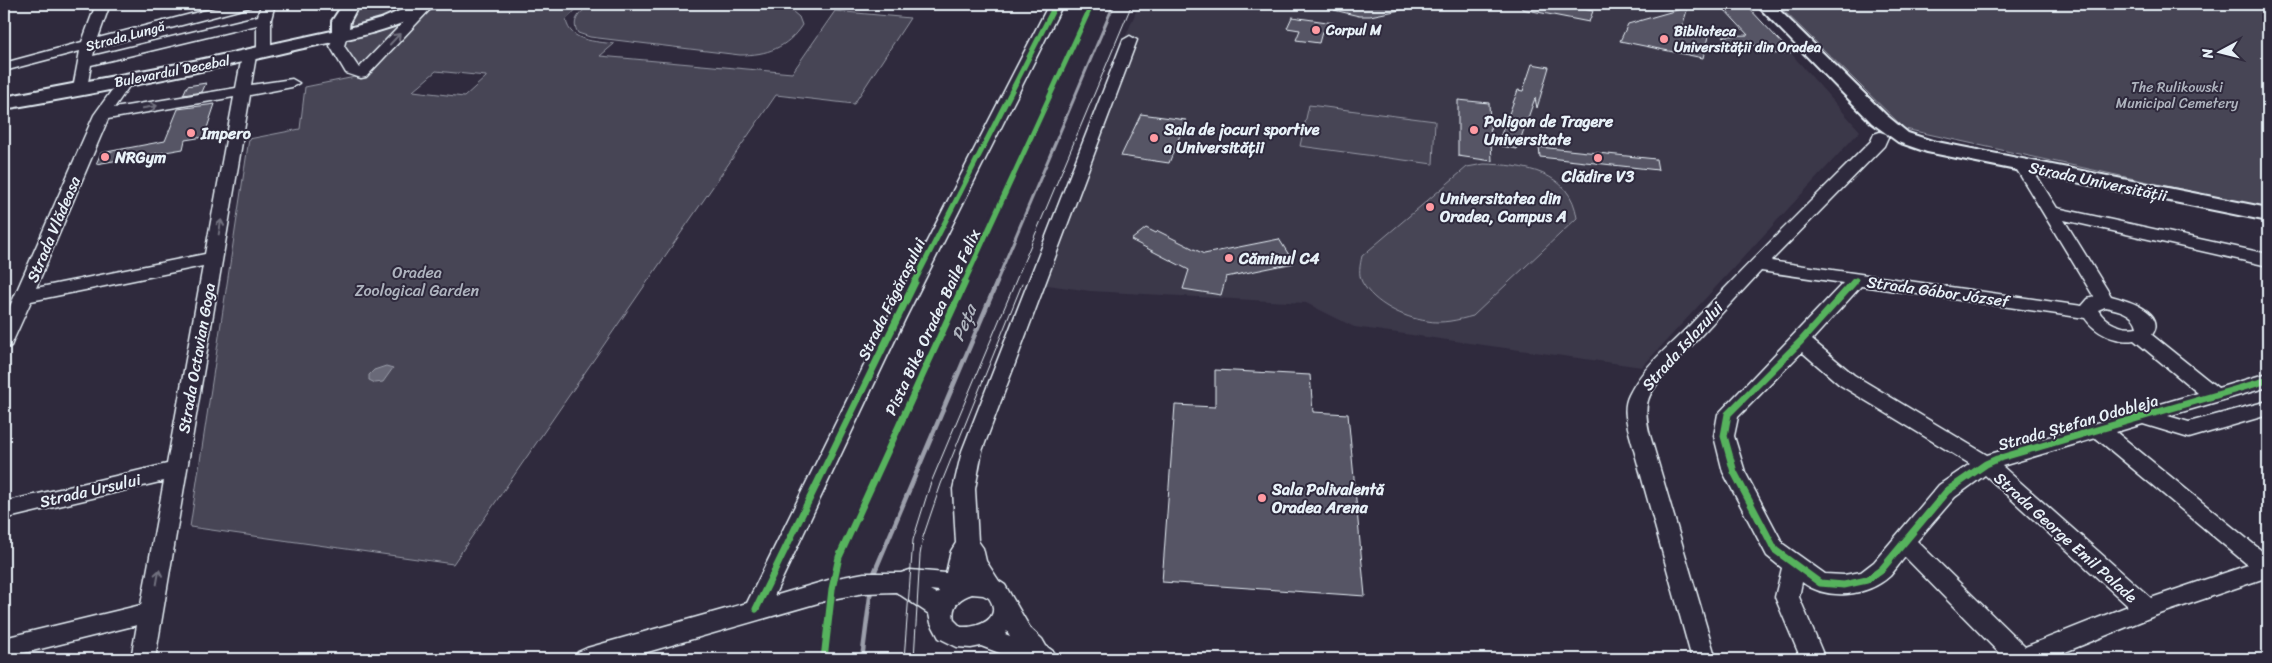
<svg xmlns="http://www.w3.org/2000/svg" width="2272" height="663" font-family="Sriracha,sans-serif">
	<rect width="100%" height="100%" fill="#2f2a3d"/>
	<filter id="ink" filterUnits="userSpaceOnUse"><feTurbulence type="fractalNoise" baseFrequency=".02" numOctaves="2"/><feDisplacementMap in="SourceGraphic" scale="10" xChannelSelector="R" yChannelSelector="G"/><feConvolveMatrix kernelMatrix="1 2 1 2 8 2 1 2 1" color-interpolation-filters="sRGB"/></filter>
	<g filter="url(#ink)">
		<path fill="#3b3749" d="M1139,4H1747L1860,131L1642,367L1354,327L1306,303L1090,291L1040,284L1123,43Z"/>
		<path fill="#464455" stroke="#979aa6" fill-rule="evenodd" d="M351,4H581L566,20C570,42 595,41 614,44L600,56L792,73L835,11L910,18L854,104L776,95L453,564L190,527L249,139L300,129L305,87L370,74H361L337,46L341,21ZM436,71L486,76V77L464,97L413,91Z
			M591,4H741L781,8L792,11L799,17L802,25C787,48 767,55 740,55L590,37L578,33C570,20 581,12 591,4Z
			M1777,4H2268V208L1905,129Z
			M1309,105L1435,121L1433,164L1300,146Z
			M1484,164C1523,165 1571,171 1577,218L1473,316C1458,320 1442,324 1427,321C1404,318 1374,304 1362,282C1358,274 1360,265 1362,256L1467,167Z"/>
		<path fill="#696978" stroke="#9c9fab" d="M386,366L393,368L383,382L375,383L369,380V375L374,370Z"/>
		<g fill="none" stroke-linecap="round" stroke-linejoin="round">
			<path stroke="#9c9fab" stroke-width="3" d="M996,283L1114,4"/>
			<path stroke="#9c9fab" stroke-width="4.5" d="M872,578L997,282
				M862,659L871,589"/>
		</g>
		<path fill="#575565" stroke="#e8f1f8" d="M1357,4H1405V9L1370,16H1359L1334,10L1359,5Z
			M1522,4H1557L1593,11L1589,22L1522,9Z
			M1688,7L1682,27L1709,32L1703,58L1620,41L1628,24Z
			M1748,7L1791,53L1769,54L1762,45L1732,47L1723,36L1748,35L1724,9Z
			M1292,17L1334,23L1331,34L1322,32L1319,43L1296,40L1300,30L1287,28Z
			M1532,64L1549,67L1537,108L1535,98L1517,149L1497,145L1518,90L1523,91Z
			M206,83L202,92L183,95L187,86Z
			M1458,100L1489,103L1492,161L1458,156Z
			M215,104L204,137L185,140L183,149L96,164L101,153L165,141L178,109Z
			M1141,114L1186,120L1169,163L1121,156Z
			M1539,147L1656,159L1658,170L1540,157Z
			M1146,228L1156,233L1158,231L1204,254L1279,239L1294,263L1226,277L1221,295L1183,289L1189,270L1131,240Z
			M1215,370L1310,375L1313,412L1348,414L1365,596L1162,582L1175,405L1215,407Z"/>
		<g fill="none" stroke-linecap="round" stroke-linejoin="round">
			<defs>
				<path id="minor" d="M96,4H110L98,38L230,4H252L250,7L95,48L93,56L258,16L261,4H275L271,19V53L264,57L257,53V25L91,65L87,88L80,92L73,88L80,51L4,71V63L82,42Z
					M421,4H435L366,77L361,78L346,73L330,46L335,32H345L347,35L344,46L359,68Z
					M1049,4H1063L905,319L774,596L832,579L864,573H901L910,570L946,573L951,551L956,543L953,489L962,451L1123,40L1130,36L1137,40L982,451L975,489L978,541L983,548L986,561L999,581L1005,585L1030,628L1042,639L1046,646L1054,652L1057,659H1015L981,646L971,648L957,647L939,638L931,623L929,614L896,592L864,593L832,599L623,659H575L578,652L587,648L747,603L887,319ZM930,590L939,591L937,594ZM972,594L983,595L989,598C1003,619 978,628 961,627L954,620C951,606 959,598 972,594ZM1007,631L1010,636L1005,634Z
					M249,52L256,56L251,85L292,79L299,83L292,87L250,95L155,659H131L137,625L4,658V638L141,605L164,481L4,519V502L167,464L203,266L31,301L13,341L11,346L4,348V320L94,115L122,76L127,75L134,79L114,108L236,88L242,56ZM234,97L205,254L36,288L108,119Z
					M1880,132L1886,134L1888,137L1884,146L1771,261L2082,306L2088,299L2094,297L2014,165L2016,162H2028L2057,208L2268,254V266L2064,220L2111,296C2126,300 2168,312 2152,335L2218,388L2268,373V387L2168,416L2189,422L2268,401V415L2189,438L2143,424L2116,432L2268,556V577L2154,616L2048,659H2005L1905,557C1900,563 1895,570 1890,576C1867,597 1827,601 1802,582L1799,597L1825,659H1801L1775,597L1782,568L1767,556L1723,472L1714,436L1718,414L1843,283L1761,271L1665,374C1647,395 1643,404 1649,432L1716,659H1692L1629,432C1626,419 1623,407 1629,395C1643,366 1670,346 1692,323C1750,261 1810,202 1871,141L1874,134ZM1861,286L2085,318C2095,333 2116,343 2134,340L2198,393L1987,455L1854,375L1812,340ZM2105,307C2116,309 2135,313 2137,327C2122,330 2106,323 2098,310ZM1802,352L1840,385L1970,464L1939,485L1874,562L1861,572L1844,575L1825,574L1783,544L1745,472L1734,436L1738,417ZM2096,438L2248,565L2151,598L2002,466ZM1985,475L2128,606L2025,647L1917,541L1955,497Z"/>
				<path id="major" d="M343,4H359L350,21L349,28L381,19L415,4H434L432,8C392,33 344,39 299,49C201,72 102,93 4,109V97L199,60L332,31V21Z
					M1756,4H1773L1886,115L1908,133L1932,141L2268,208V221L1927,152L1898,142L1872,123Z"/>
			</defs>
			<use href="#minor" stroke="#e8f1f8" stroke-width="3"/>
			<use href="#major" stroke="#e8f1f8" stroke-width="4"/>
			<use href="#minor" fill="#2f2a3d" fill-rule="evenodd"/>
			<use href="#major" fill="#2f2a3d" fill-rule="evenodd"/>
			<path stroke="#e8f1f8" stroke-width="1" d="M904,659L913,540L930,485L1132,4
				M914,659L920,555L923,537L941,484L1022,284"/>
			<defs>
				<path id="cycleway-far1" d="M914,283L1056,4
					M964,283L1092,4
					M1853,283L1856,280"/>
				<path id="cycleway" d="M1854,282L1801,341L1728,414L1724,436L1734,472L1775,550L1820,583L1844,585L1867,580L1882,569L1947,491L1986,464L1997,459L2268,380
					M756,609L915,282
					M824,659L832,589L839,557L965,282"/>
			</defs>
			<use href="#cycleway-far1" stroke="#2f2a3d" stroke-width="8"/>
			<use href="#cycleway" stroke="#2f2a3d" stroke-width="10"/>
			<use href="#cycleway-far1" stroke="#56b35d" stroke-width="5"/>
			<use href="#cycleway" stroke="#56b35d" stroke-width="7"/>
		</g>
		<defs><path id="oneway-shaft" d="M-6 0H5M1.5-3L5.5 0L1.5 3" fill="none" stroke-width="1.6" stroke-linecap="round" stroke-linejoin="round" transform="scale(1.25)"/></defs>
		<g stroke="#70707e">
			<use href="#oneway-shaft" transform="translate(395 39) rotate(-47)"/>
			<use href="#oneway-shaft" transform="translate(150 107) rotate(-10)"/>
			<use href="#oneway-shaft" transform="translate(220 227) rotate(-80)"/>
			<use href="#oneway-shaft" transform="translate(158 577) rotate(-80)"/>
		</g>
	</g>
	<g fill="#ff9aa2" stroke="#2f2a3d" stroke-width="2">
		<circle cx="1316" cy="30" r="5"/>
		<circle cx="1664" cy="39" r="5"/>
		<circle cx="1474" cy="130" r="5"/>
		<circle cx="191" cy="133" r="5"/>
		<circle cx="1154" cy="138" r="5"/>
		<circle cx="105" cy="157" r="5"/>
		<circle cx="1598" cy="158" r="5"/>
		<circle cx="1430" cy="207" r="5"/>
		<circle cx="1229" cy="258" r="5"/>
		<circle cx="1262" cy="498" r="5"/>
	</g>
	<g text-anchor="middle" stroke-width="4" stroke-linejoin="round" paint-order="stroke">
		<g font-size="14" font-weight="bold" fill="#e8f1f8" stroke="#2f2a3d" text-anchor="start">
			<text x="1326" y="35">Corpul M</text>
			<text x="1674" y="36">Biblioteca<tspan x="1674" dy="16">Universității din Oradea</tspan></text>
		</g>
		<g font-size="14" fill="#e8f1f8" stroke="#2f2a3d">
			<text transform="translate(125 36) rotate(-15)" y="5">Strada Lungă</text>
			<text transform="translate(172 71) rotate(-11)" y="5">Bulevardul Decebal</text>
		</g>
		<g font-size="14" fill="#afb4bf" stroke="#2f2a3d">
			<text x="2177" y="92">The Rulikowski<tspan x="2177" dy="16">Municipal Cemetery</tspan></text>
		</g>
		<g font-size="16" font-weight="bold" fill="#e8f1f8" stroke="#2f2a3d" text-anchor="start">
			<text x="1484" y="127">Poligon de Tragere<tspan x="1484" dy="18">Universitate</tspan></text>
			<text x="1164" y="135">Sala de jocuri sportive<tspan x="1164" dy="18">a Universității</tspan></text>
			<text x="201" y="139">Impero</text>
			<text x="115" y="163">NRGym</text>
			<text x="1598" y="182" text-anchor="middle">Clădire V3</text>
			<text x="1440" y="204">Universitatea din<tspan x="1440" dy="18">Oradea, Campus A</tspan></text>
			<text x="1239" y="264">Căminul C4</text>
			<text x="1272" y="495">Sala Polivalentă<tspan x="1272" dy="18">Oradea Arena</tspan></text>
		</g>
		<g font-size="16" fill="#e8f1f8" stroke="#2f2a3d">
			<text transform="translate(2098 181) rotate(12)" y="6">Strada Universității</text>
			<text transform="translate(53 229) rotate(-67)" y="6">Strada Vlădeasa</text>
			<text transform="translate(1938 291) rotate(8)" y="6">Strada Gábor József</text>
			<text transform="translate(891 299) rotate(-64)" y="6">Strada Făgărașului</text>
			<text transform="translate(932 322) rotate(-65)" y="6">Pista Bike Oradea Baile Felix</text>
			<text transform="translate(1682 346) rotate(-48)" y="6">Strada Islazului</text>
			<text transform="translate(196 358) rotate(-80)" y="6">Strada Octavian Goga</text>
			<text transform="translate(2078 422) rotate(-16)" y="6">Strada Ștefan Odobleja</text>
			<text transform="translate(90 490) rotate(-13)" y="6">Strada Ursului</text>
			<text transform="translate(2066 537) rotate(42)" y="6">Strada George Emil Palade</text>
		</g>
		<g font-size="16" fill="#afb4bf" stroke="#2f2a3d">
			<text x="417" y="278">Oradea<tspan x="417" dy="18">Zoological Garden</tspan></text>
		</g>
		<g font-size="18" font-style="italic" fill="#afb4be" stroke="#2f2a3d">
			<text transform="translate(964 323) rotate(-67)" y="6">Peța</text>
		</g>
	</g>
	<rect width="2272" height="663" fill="none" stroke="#2f2a3d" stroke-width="20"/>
	<rect x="10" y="10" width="2252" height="643" fill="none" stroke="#e8f1f8" stroke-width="2" filter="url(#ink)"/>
	<g transform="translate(2220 52) rotate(263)" stroke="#2f2a3d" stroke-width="4" paint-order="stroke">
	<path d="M0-4L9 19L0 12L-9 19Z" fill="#e8f1f8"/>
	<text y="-8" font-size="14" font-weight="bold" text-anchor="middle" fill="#e8f1f8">N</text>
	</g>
</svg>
